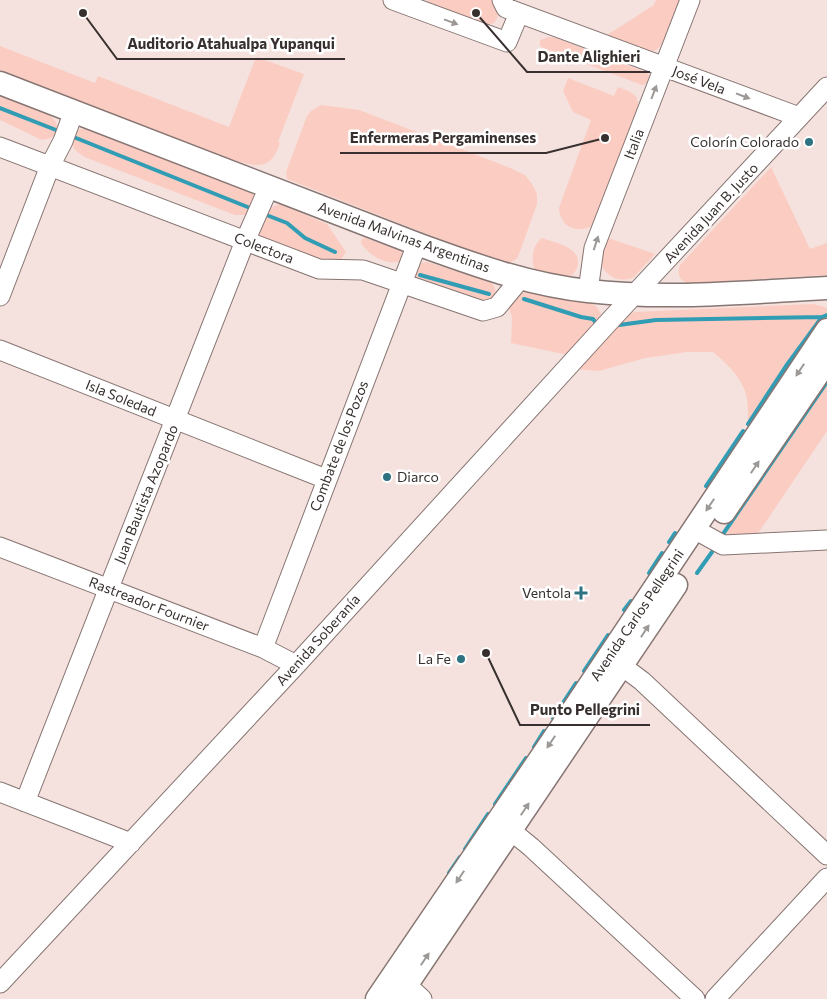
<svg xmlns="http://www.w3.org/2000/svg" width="827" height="999" font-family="Commissioner,sans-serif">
	<rect width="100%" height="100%" fill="#f5e2de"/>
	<path fill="#fbccc1" d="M426,0H493C497,9 501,14 494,23L486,25L435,6Z
		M656,0H680C676,9 664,50 654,51C643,53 618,39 607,35L654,5Z
		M549,37L556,38L645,72L649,75L648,81L645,84L642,85L541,47L540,45V40Z
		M0,46L95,83L98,76L229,127L256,57L304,74L278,142L280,143C270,173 255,166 230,159L0,70Z
		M568,78L614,96L618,87C628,91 639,93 638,106L595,221L590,227C574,233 560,226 559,208L591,120L573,112L563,91Z
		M0,96L50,115C63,128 60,137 42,140L0,120Z
		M321,105L359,110L508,167L525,175L532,184L537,194V204L518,257C509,268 495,260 483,256L287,179L286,172L307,116L311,111Z
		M80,129H85L253,193L255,197L250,213L244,215H235L87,158C74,152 63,139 80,129Z
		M771,167L810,249L827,243V275C793,277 760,279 726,281C716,282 697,285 687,283C679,281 676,271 681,264Z
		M280,204L327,224L346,252L340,261C322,260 279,252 265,243C262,241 260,236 258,233C263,218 263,209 280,204Z
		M365,238L400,251L403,254L404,258L402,261C387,266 369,256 361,243L362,239Z
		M542,238C556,243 586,248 576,270C574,273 571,277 567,277C558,278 545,274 536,272C530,262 532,245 542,238Z
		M608,238L655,254L634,277C621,284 602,276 601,260C601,253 605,245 608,238Z
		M427,262L491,282C502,295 490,301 478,301L419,281L414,276L415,269L420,263Z
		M524,292L591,303L597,307L601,314L599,323L568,355L511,343L512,318L509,306L518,295Z
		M813,304L825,307L827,309V323L750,425L748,423C748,415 748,407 747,399C744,379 727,364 713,352H687L645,358L599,371L575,369L622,317L635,312Z
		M827,371V431L757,535L732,537L727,535L724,530L727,523Z"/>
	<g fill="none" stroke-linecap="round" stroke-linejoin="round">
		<path stroke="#319db4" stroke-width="4" d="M0,108L56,130
			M76,138L250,208
			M269,216L287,223L305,238L335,252
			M420,275L489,294
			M524,299L581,317L593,319L596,323
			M619,325L656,320L822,317L827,315
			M748,424L786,366L822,317
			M706,486L743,431
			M721,537L827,382
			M669,542L675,533
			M649,573L662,553
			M697,573L712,552
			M624,610L631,601
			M584,671L608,635
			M553,718L576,683
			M534,747L544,731
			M495,804L526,758
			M465,849L488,814
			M449,873L460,857"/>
		<defs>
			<path id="minor" d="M393,0L507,42L519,13
				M502,0L506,8L799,117
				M0,147L319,269L363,270L483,311L497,307L521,278
				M588,291L594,248L690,0
				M0,296L50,166L63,141L74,111
				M0,350L326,479
				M694,529L723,545L827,540
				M0,547L263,648L296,665
				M263,648L417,244
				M610,657L642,681L827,855
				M0,792L131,843
				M25,802L245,241L269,187
				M499,821L531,847L695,999
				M397,976L422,999
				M0,983L296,665L606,325L827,87
				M715,999L827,878"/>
			<path id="major" d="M0,83L417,244C472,264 529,285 588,291C668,300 748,292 827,288
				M724,512L827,361
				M377,999L559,731L827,330
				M397,999L676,585"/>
		</defs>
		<use href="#minor" stroke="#867572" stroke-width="21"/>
		<use href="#major" stroke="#867572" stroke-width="25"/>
		<use href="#minor" stroke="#fff" stroke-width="19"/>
		<use href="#major" stroke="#fff" stroke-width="22"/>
	</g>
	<defs><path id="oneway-solid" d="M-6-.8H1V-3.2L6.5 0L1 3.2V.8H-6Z" transform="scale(1.25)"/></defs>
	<g fill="#9b9896">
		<use href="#oneway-solid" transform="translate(451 22) rotate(20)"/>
		<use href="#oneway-solid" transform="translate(654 92) rotate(-69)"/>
		<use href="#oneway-solid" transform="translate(743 96) rotate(21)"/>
		<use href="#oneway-solid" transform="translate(596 243) rotate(-72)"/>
		<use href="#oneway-solid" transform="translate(800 370) rotate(124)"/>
		<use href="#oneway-solid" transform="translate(755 467) rotate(-56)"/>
		<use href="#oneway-solid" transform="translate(710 505) rotate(124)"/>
		<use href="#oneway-solid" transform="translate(645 631) rotate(-57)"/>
		<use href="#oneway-solid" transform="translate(551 742) rotate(124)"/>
		<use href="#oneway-solid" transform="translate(525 809) rotate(-56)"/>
		<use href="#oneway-solid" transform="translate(460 877) rotate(124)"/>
		<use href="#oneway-solid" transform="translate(425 959) rotate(-56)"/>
	</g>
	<g fill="#2e7382" stroke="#fff" stroke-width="2">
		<circle cx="809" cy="142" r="5"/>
		<circle cx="387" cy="477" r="5"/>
		<path d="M578.5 585.5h5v5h5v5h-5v5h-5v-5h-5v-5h5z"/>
		<circle cx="461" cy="659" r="5"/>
	</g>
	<g text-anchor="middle" stroke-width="5" stroke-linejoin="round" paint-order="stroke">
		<g font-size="14" fill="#37302e" stroke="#fff">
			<text transform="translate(699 80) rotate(21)" y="5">José Vela</text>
			<text transform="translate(634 144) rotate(-69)" y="5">Italia</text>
			<text transform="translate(711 213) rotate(-47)" y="5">Avenida Juan B. Justo</text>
			<text transform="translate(404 237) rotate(20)" y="5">Avenida Malvinas Argentinas</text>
			<text transform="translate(264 248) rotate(21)" y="5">Colectora</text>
			<text transform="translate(121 398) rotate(22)" y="5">Isla Soledad</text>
			<text transform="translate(339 446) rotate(-69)" y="5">Combate de los Pozos</text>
			<text transform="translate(146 494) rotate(-68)" y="5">Juan Bautista Azopardo</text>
			<text transform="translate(149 604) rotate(21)" y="5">Rastreador Fournier</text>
			<text transform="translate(637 615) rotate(-56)" y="5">Avenida Carlos Pellegrini</text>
			<text transform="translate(318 640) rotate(-48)" y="5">Avenida Soberanía</text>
		</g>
		<g font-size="14" fill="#37302e" stroke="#fff" text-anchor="end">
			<text x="799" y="147">Colorín Colorado</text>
			<text x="397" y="482" text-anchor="start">Diarco</text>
			<text x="571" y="598">Ventola</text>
			<text x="451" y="664">La Fe</text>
		</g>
	</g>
	<path fill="none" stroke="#37302e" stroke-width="2" d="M83 13L117 59H345M476 13L527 72H650M605 138L546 153H340M486 653L520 725H650"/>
	<g fill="#37302e" stroke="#fff" stroke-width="2">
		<circle cx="83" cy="13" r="5"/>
		<circle cx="476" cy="13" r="5"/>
		<circle cx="605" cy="138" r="5"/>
		<circle cx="486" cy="653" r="5"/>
	</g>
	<g font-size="15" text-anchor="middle" font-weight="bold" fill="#37302e" stroke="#fff" stroke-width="5" stroke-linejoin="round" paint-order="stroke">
		<text x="231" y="49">Auditorio Atahualpa Yupanqui</text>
		<text x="589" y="62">Dante Alighieri</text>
		<text x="443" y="143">Enfermeras Pergaminenses</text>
		<text x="585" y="715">Punto Pellegrini</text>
	</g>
</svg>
